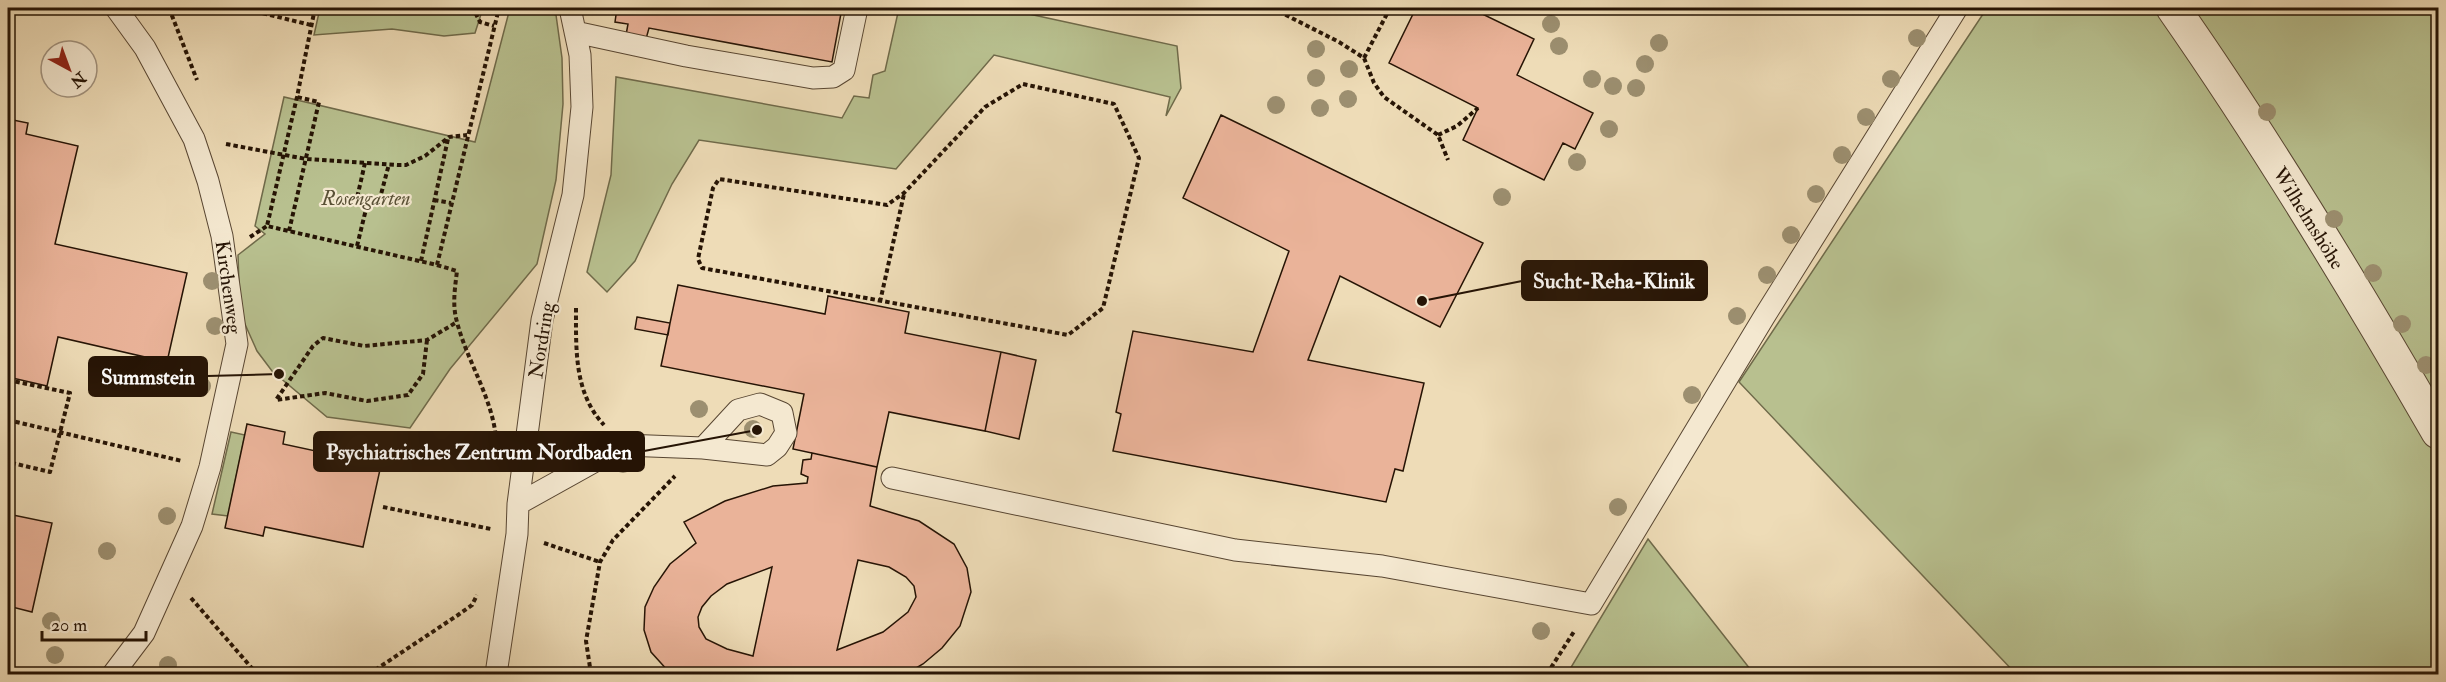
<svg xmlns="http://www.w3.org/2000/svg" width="2446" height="682" font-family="'IM FELL Double Pica',serif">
	<rect width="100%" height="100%" fill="#eedcb7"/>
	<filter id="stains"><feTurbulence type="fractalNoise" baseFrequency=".00333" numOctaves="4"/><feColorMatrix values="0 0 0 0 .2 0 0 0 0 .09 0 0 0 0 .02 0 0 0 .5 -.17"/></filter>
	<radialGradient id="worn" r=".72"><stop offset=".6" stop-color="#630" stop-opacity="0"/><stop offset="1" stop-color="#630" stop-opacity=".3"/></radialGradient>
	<path fill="#b8c08f" stroke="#6f6a4a" stroke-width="1.5" d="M320,8H483L475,33L444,36L392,29L314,35Z
		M510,8H538L556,15L562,58L563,104L556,180L537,264L450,369L410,428L327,417L272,371L257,351L240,313L238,255L265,234L255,226L284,97L475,142Z
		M899,8H1019L1029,14L1177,46L1181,88L1166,116L1170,97L994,55L896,169L699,140L672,184L635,261L607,292L587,272L611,175L616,77L842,118L854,96L869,98L873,75L885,71Z
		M1987,8H2438V674H2016L1739,382Z
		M231,432L245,435L228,516L212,514Z
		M1648,539L1754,674H1567Z"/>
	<path fill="#eab399" stroke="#261405" stroke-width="1.5" fill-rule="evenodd" d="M617,8H842L832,62L649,28L646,39L626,35L628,24L615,22Z
		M1416,8H1470L1534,39L1517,75L1593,113L1575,149L1563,143L1544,180L1463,140L1478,108L1389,63Z
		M1221,115L1483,243L1440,327L1340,276L1308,360L1424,383L1403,471L1395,469L1386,502L1113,451L1121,414L1116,412L1133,331L1253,352L1289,251L1183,198Z
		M8,119L28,123L26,134L78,146L55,244L187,273L167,362L58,337L47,386L8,377Z
		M678,285L825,314L828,296L909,312L905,333L1001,352L985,431L889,412L877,467L793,449L804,394L661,366Z
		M637,317L670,323L668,335L635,329Z
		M1001,352L1036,360L1019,439L985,431Z
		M247,424L285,432L283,444L381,465L363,547L265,527L263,536L225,528Z
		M812,453L877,467L870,506L919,521L954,544L967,568L971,592L960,626L942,648L923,664L906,674H673L669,672L651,652L644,630L645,607L654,587L670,564L696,543L684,522L725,501L773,486L807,483L808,477L801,474L803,460L811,459ZM858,560L889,567L906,577L914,586L916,597L908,612L883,632L837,650ZM772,567L753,656L727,649L706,639L699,627L698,617L702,607L711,596L727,584Z
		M8,514L52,523L32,612L8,606Z"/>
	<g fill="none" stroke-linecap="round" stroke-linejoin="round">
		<defs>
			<path id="lane" d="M575,32L686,56L813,78L833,77L844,70L857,8
				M892,478L1235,550L1382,566L1591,604L1764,317L1957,8
				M518,504L624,445L703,448L767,455L777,447L786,433L782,413L760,404L738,410L703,448
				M113,674L144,633L192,526L210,467L237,344L222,236L208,181L194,139L145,48L116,8
				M496,674L517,534L518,504L542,320L573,195L582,107L580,55L570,8"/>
			<path id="street" d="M2173,8C2268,144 2355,288 2438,432"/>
		</defs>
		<use href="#lane" stroke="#584632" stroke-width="23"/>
		<use href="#street" stroke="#584632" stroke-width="35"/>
		<path stroke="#261405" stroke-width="4" stroke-dasharray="4.5 3" stroke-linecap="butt" d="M169,8L197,80
			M241,8L311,25
			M315,8L297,97L267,226L437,265L499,8
			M454,8L475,12L480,22L494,26
			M1272,8L1339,42L1364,58L1374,83L1384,97L1438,135L1448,160
			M1364,58L1390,8
			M1023,84L1114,104L1139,158L1103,308L1068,335L702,268L698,259L713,188L719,179L887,205L904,193L985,107Z
			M1438,135L1457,126L1478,108
			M226,144L306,159L397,165H406L425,156L449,137L467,135
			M365,163L357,198L379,202L389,164
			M434,200L451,203
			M289,231L319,102L297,97
			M250,237L267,226
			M357,246L368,201
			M421,261L448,139
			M437,265L457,271C455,288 452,305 457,322C467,361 491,395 496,437
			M880,302L904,194
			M576,308C576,350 574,393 604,425
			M427,340L423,374L408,395L367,401L325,393L276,400L313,346L323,338L364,346L427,340L457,322
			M8,380L70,393L50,472L8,462
			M8,420L182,461
			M383,507L491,529
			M544,543L600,562
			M191,598L257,674
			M369,674L458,615L472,605L477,595
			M591,674L586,641L600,562L613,540L675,476
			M1547,674L1575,630"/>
		<use href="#lane" stroke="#f4e8d0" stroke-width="21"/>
		<use href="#street" stroke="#f4e8d0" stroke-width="33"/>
	</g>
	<g fill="#9c8f70">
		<circle cx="1551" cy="24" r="9"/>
		<circle cx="1917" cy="38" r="9"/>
		<circle cx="1659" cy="43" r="9"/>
		<circle cx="1559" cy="46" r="9"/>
		<circle cx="1316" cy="49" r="9"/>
		<circle cx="1645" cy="64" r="9"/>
		<circle cx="1349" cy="69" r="9"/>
		<circle cx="1316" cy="78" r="9"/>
		<circle cx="1592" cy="79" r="9"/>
		<circle cx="1891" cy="79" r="9"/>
		<circle cx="1613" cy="86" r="9"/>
		<circle cx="1636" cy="88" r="9"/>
		<circle cx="1348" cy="99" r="9"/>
		<circle cx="1276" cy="105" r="9"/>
		<circle cx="1320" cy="108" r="9"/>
		<circle cx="2267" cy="112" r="9"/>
		<circle cx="1866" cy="117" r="9"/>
		<circle cx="1609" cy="129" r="9"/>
		<circle cx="1842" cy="155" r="9"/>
		<circle cx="1577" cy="162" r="9"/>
		<circle cx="1816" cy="194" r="9"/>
		<circle cx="1502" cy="197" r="9"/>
		<circle cx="2334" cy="219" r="9"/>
		<circle cx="1791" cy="235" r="9"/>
		<circle cx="2373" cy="273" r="9"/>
		<circle cx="1767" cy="275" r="9"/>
		<circle cx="212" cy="281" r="9"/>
		<circle cx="1737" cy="316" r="9"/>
		<circle cx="2402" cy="324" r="9"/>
		<circle cx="215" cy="326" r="9"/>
		<circle cx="2426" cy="365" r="9"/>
		<circle cx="202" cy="386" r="9"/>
		<circle cx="1692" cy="395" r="9"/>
		<circle cx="699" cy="409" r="9"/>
		<circle cx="753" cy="429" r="9"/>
		<circle cx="623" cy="464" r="9"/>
		<circle cx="1618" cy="507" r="9"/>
		<circle cx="167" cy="516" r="9"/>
		<circle cx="107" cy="551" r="9"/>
		<circle cx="51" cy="621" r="9"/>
		<circle cx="1541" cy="631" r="9"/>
		<circle cx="55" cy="655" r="9"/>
		<circle cx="168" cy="665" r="9"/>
	</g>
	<g text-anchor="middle" stroke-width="4.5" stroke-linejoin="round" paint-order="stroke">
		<g font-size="20" font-style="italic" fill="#595035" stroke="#f4e8d0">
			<text x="366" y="205">Rosengarten</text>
		</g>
		<g font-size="20" fill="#261405" stroke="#f4e8d0">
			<text transform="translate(2309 218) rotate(58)" y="7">Wilhelmshöhe</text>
			<text transform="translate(229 287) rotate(82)" y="7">Kirchenweg</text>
			<text transform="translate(541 340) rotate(-81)" y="7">Nordring</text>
		</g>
	</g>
	<path fill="none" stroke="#261405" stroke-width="2" d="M1422 301L1522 281M279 374L207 376M757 430L644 451"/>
	<g fill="#261405" stroke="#f4e8d0" stroke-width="2">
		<circle cx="1422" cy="301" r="6"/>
		<circle cx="279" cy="374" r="6"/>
		<circle cx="757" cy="430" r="6"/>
	</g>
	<g fill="#261405" stroke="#261405" stroke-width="2">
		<rect x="1522" y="261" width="185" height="39" rx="6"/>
		<rect x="89" y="357" width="118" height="39" rx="6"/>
		<rect x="314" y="432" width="330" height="39" rx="6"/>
	</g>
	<g font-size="21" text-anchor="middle" font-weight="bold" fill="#fff">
		<text x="1614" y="288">Sucht-Reha-Klinik</text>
		<text x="148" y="384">Summstein</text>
		<text x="479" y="459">Psychiatrisches Zentrum Nordbaden</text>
	</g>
	<rect width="2446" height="682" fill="none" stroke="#eedcb7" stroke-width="30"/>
	<rect x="9" y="9" width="2428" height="664" fill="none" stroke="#261405" stroke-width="3"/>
	<rect x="15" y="15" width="2416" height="652" fill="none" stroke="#261405" stroke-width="1.5"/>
	<g transform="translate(69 69) rotate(139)"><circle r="28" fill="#f4e8d0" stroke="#a2937f" stroke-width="1.5"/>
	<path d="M0-4.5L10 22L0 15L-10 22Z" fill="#8f2418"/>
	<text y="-9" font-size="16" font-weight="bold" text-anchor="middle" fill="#261405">N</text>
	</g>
	<path d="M42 631v9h104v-9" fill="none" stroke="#261405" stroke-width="3"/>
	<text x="51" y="631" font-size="18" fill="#261405" stroke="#f4e8d0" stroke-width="4.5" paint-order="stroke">20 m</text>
	<rect width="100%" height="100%" filter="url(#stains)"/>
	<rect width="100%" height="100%" fill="url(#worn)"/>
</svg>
